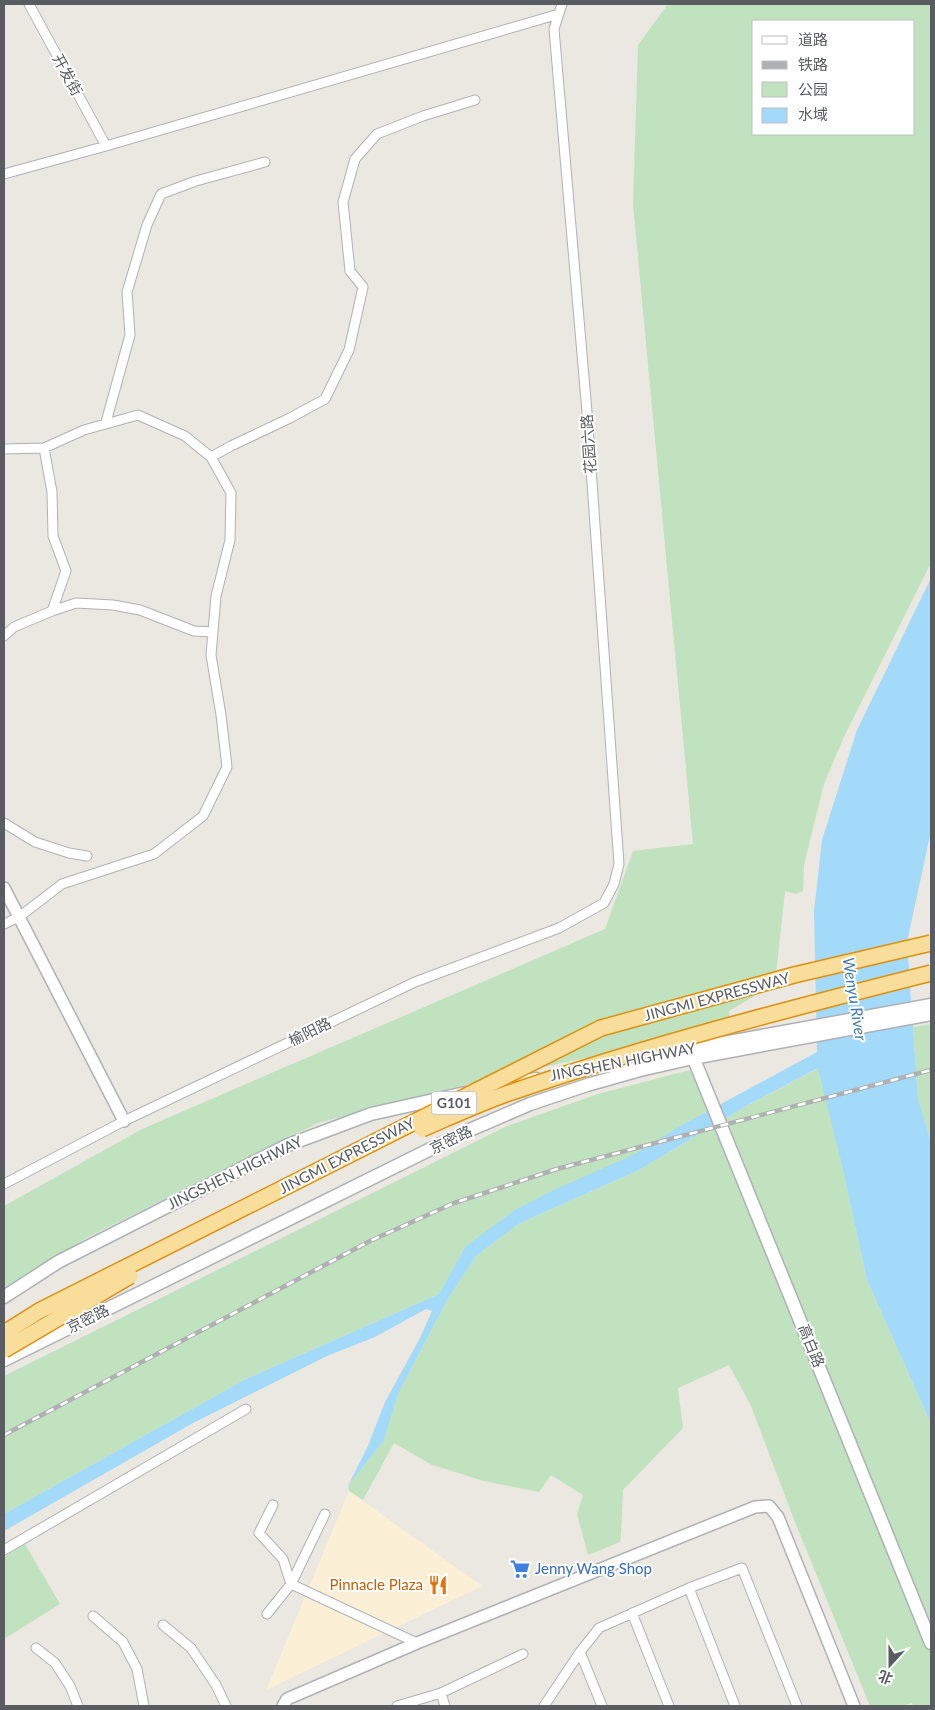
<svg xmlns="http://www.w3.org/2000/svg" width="935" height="1710" font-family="Lato,'Noto Sans SC',sans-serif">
	<rect width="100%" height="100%" fill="#ebe8e1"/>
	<path fill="#fbf0d6" d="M349,1491L482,1586L266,1690Z"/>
	<path fill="#c0e2be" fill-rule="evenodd" d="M668,4H931V563L843,739L824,784L804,865L803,891L796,894L785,891L775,984L729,1011L731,1023L632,1048L491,1078L318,1123L86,1238L4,1290V1206L142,1129L605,929L633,851L693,844L633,204L638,45ZM754,21H914V134H754Z
		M931,1024V1142L918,1099L913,1027Z
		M819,1068L842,1166L867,1280L931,1424V1706H913L912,1703L901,1706H870L793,1517L751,1406L729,1365L678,1388L683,1428L623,1490L621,1534L620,1542L588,1555L577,1514L583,1495L551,1475L539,1492L484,1481L432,1465L394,1443L363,1500L349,1491L348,1486L384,1440L398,1394L447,1300L476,1256L520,1223L639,1170L746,1106Z
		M690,1070L709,1110L635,1154L465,1247L439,1294L244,1380L4,1514V1376L507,1126L598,1094Z
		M25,1544L60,1604L4,1639V1557Z"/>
	<path fill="#a3d9f9" d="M931,578V831L907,942L918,1099L931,1142V1424L867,1280L842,1166L818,1068L746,1106L639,1170L520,1223L476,1256L447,1300L398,1394L384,1440L348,1486L368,1446L385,1402L420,1338L432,1311L426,1309L375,1337L327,1356L193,1423L4,1531V1514L244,1380L439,1294L465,1247L515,1210L554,1190L635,1154L682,1125L817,1052L814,911L822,840L857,730Z"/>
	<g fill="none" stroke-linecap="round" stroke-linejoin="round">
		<defs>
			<path id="minor" d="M29,4L106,146
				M4,174L106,146L559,14
				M106,422L130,335L127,292L147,225L161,194L196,181L265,162
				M4,449L44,448L84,430L138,415L185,436L211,457L231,493L230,540L216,596L211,655L221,715L227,767L203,816L154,854L62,884L19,917L4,924
				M211,457L231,446L290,418L325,399L349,350L363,287L350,271L343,202L355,159L377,134L423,116L475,100
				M52,611L76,603L113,605L140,610L194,631L213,632
				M4,636L14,627L52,611L66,571L53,536L52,492L44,448
				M4,823L35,842L69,853L87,856
				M4,1184L124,1121L415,982L559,928L604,903L614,884L619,864L587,412L554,29L562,4
				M273,1505L259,1533L283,1559L291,1584L417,1643
				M4,1550L246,1409
				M689,1588L735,1706
				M632,1613L669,1706
				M267,1614L291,1584L325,1514
				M93,1616L123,1642L137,1669L144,1706
				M163,1625L191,1648L216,1685L226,1706
				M36,1648L55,1663L70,1686L78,1706
				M580,1652L602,1706
				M441,1693L445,1706
				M397,1706L441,1693L523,1654
				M544,1706L580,1652L599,1628L689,1588L742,1568L797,1706"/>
			<path id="tertiary" d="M4,888L124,1121
				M283,1706L287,1699L417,1643L755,1507L769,1506L778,1517L854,1706"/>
			<path id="secondary" d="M691,1052L931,1643
				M612,1066L690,1049L931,1005
				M489,1088L536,1079
				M4,1297L58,1262L288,1145L371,1114L465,1093
				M4,1360L465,1132L530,1104L587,1085L640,1070L693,1058L931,1014"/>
		</defs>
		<use href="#minor" stroke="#aeb2b6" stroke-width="11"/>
		<use href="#tertiary" stroke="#aeb2b6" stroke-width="14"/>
		<use href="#secondary" stroke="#adb1b6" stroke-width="15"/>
		<use href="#minor" stroke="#fff" stroke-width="9"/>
		<use href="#tertiary" stroke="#fff" stroke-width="11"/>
		<use href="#secondary" stroke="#fff" stroke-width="12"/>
		<defs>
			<path id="rail" d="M4,1435L370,1241L454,1203L557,1169L931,1070"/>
		</defs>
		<use href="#rail" stroke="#afb0b1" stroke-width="4.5"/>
		<use href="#rail" stroke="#fff" stroke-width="2.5" stroke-dasharray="8" stroke-linecap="butt"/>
		<defs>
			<path id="trunk-bridge" d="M422,1129C450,1117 478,1104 506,1094C645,1046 788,1009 931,973
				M4,1333L39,1311L601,1028L794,975L931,943
				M4,1350L130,1276"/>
		</defs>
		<use href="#trunk-bridge" stroke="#de900e" stroke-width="18" stroke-linecap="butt"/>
		<use href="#trunk-bridge" stroke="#f8de9a" stroke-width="15"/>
	</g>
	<defs>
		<symbol id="supermarket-bare" viewBox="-9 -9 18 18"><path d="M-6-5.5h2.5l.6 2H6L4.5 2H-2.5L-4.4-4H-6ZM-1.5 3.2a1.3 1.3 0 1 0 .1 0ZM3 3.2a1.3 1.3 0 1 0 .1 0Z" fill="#3f7fe0" stroke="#fff" stroke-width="2.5" paint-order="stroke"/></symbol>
		<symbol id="restaurant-bare" viewBox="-9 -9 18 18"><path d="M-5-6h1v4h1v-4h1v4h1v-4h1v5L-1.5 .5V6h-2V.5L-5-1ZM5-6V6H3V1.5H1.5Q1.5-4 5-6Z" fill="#e8710a" stroke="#fff" stroke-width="2.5" paint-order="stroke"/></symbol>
	</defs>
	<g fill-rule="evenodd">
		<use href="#supermarket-bare" x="506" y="1555" width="28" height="28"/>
		<use href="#restaurant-bare" x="424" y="1571" width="28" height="28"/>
	</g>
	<g text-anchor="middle" stroke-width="4" stroke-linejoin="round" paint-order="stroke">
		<rect fill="#fff" stroke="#8b8e90" stroke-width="1" x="431.5" y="1091.5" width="45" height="23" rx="4"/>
		<g font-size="14" font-weight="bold" fill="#595d61">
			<text x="454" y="1108">G101</text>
		</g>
		<g font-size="15" fill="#595d61" stroke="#fff">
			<text transform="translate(67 75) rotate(61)" y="5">开发街</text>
			<text transform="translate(589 444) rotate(-94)" y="5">花园六路</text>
			<text transform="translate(717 997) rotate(-15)" y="5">JINGMI EXPRESSWAY</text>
			<text transform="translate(310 1032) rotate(-26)" y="5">榆阳路</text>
			<text transform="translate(623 1062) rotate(-11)" y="5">JINGSHEN HIGHWAY</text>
			<text transform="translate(451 1140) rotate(-26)" y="5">京密路</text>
			<text transform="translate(347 1156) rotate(-27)" y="5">JINGMI EXPRESSWAY</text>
			<text transform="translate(235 1173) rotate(-26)" y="5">JINGSHEN HIGHWAY</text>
			<text transform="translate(88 1319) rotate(-26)" y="5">京密路</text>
			<text transform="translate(811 1346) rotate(68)" y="5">高白路</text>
		</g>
		<g font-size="15" fill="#366cbe" stroke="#fff" text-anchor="start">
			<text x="535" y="1574">Jenny Wang Shop</text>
		</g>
		<g font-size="15" fill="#c56008" stroke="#fff" text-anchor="end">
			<text x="423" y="1590">Pinnacle Plaza</text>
		</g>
		<g font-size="16" font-style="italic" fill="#427ba9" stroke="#fff">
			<text transform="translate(855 999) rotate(81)" y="6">Wenyu River</text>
		</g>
	</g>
	<rect width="935" height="1710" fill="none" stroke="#595d61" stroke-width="10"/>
	<rect x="752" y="20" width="162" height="115" fill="#ffffff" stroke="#bdbec0"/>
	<rect x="762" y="36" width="25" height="8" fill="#ffffff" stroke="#bdbec0"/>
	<text x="798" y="45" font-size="15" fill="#595d61">道路</text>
	<rect x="762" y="61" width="25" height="8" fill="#afb0b1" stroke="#bdbec0"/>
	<text x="798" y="70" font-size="15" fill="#595d61">铁路</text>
	<rect x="762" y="82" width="25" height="15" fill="#c0e2be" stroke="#bdbec0"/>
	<text x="798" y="95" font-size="15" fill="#595d61">公园</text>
	<rect x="762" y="108" width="25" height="15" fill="#a3d9f9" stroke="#bdbec0"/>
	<text x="798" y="120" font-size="15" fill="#595d61">水域</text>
	<g transform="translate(890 1665) rotate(201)" stroke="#ffffff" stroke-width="4" paint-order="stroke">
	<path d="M0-4L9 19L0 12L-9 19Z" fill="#595d61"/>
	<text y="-8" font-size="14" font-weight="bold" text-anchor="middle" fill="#595d61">北</text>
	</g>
</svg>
